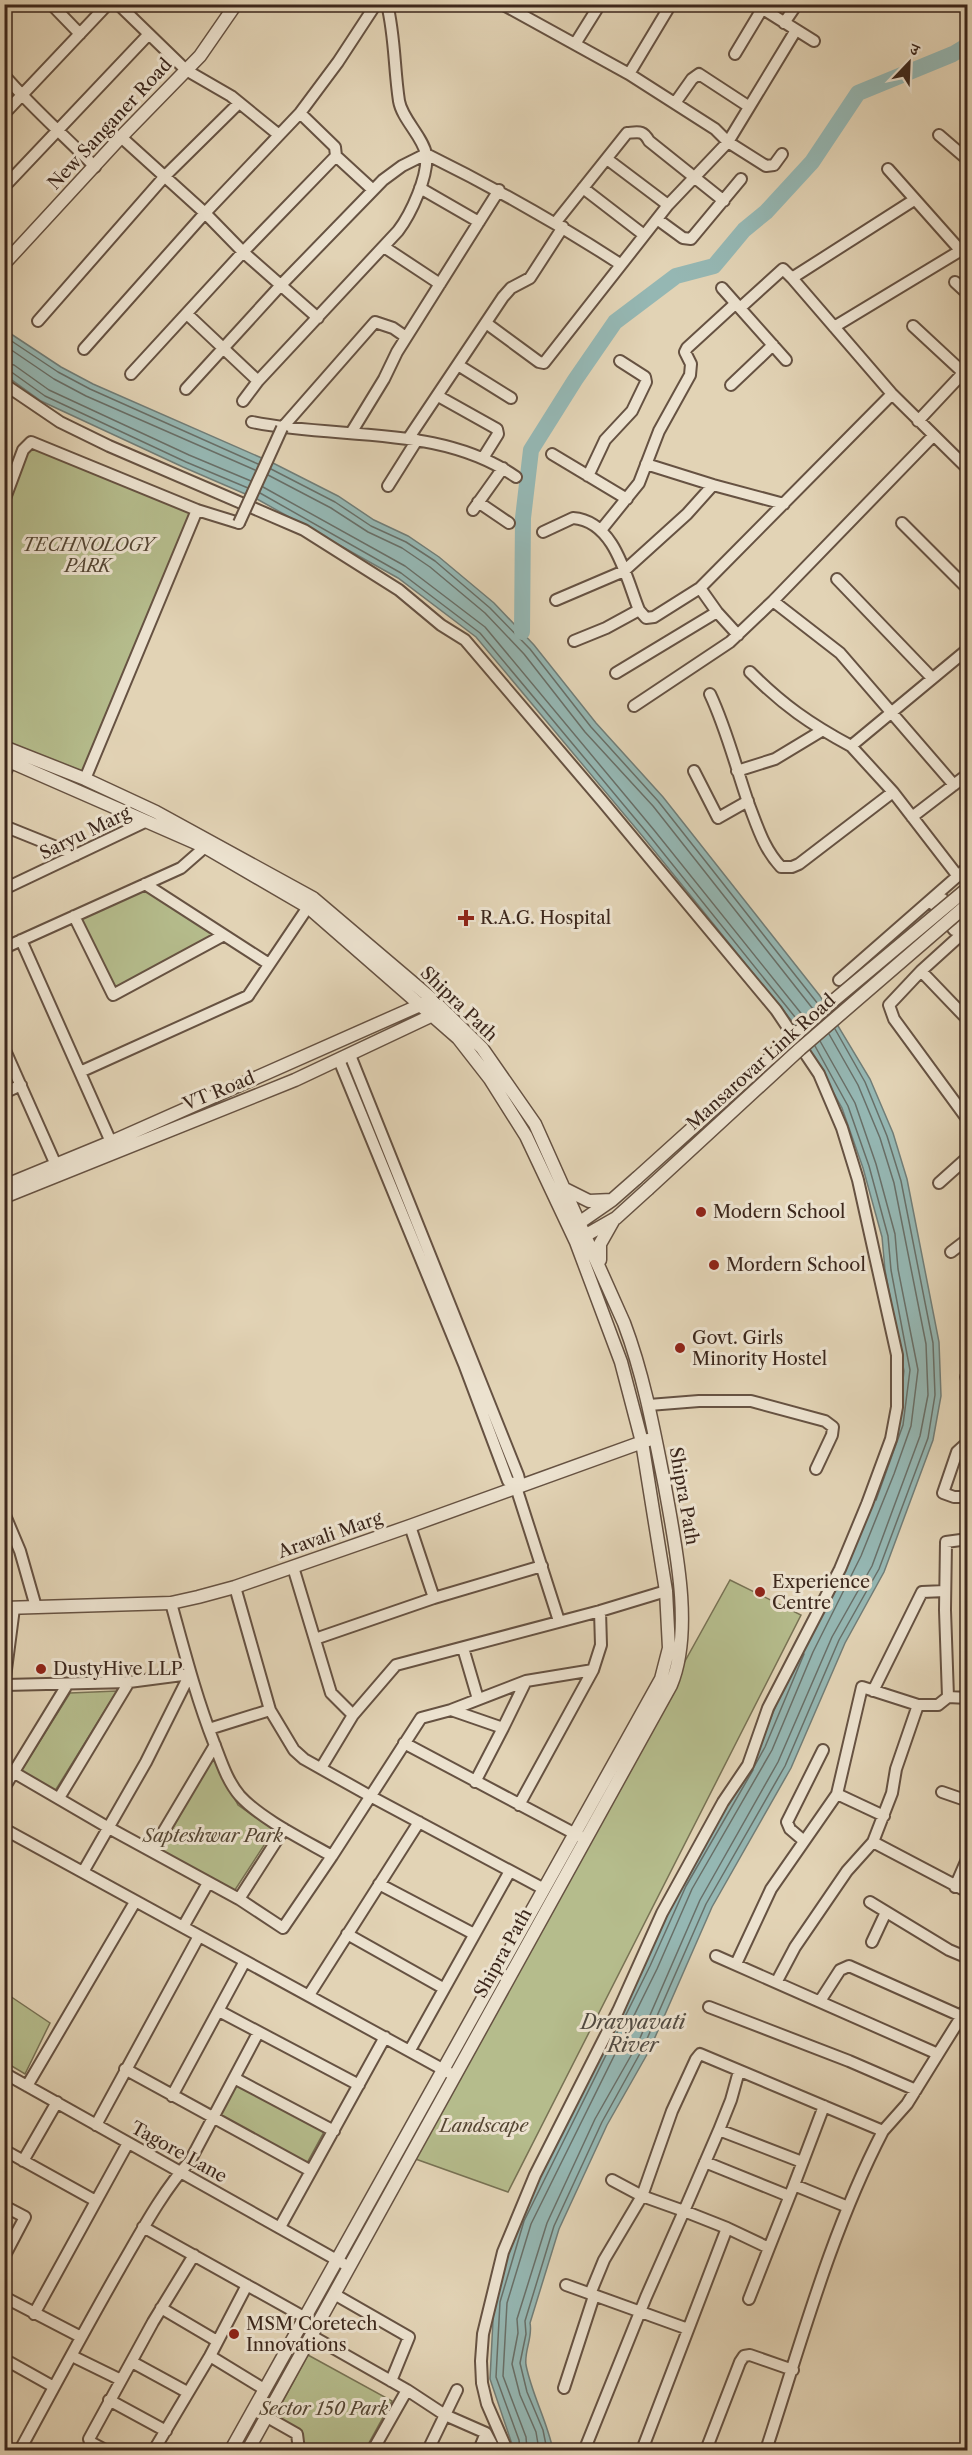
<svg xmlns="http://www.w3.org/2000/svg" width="972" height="2455" font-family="'Libre Caslon Text','Noto Serif Devanagari',serif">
	<rect width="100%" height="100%" fill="#e2d3b5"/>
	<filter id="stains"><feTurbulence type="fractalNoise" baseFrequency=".00333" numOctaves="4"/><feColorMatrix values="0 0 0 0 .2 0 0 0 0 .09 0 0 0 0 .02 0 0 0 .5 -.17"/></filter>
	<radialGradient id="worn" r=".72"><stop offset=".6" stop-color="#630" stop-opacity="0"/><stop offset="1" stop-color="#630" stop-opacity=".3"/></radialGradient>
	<path fill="#b5bc8c" stroke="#787254" stroke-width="1.5" d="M31,442L197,510L85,779L5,747L4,500Z
		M145,884L224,935L113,995L74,916Z
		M730,1580L801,1615L508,2192L410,2157Z
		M117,1691L55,1791L21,1771L70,1693Z
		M213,1756L238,1805L274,1830L233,1893L160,1851Z
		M4,1992L50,2023L25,2074L5,2062Z
		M236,2084L325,2130L307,2163L219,2114Z
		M308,2355L392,2401L365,2450H317L270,2425Z"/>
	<path fill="#95b7b3" stroke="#717d77" stroke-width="1.5" d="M5,330L61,367L93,384L273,463L338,496L374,520L408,536L439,557L494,603L534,645L596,723L663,797L820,996L870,1079L893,1133L907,1179L939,1342L941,1396L933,1440L884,1572L845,1643L791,1768L712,1907L649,2051L607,2125L559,2229L530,2323C533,2337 524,2351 526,2365C532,2395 547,2421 553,2450H514L490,2379L494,2301L519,2219L681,1883L760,1745L800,1646L848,1551L898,1423L904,1371L885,1270L882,1237L863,1168L842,1108L812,1054L791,1020L644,838L476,637L398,578L257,499L183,467L41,401L5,375Z"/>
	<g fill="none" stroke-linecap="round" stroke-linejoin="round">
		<path stroke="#686f68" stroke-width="1.5" d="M4,336L58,372L90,389L258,464
			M4,345L54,379L86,396L255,470
			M4,363L14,365L49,390L189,455L251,481
			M4,370L10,371L45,396L186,462L248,488
			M271,469L335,502L371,526L406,542L435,561L490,608L530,649L591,727L658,801L818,1004
			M268,475L331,508L368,532L402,548L430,567L485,613L524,654L585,732L653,806L813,1009
			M263,487L405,566L485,627L654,830L804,1017
			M260,493L401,573L480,633L648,834L799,1022
			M815,1046L848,1106L869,1166L888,1236L891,1270L910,1370L903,1425L876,1500
			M754,1767L765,1747L804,1654
			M520,2450L519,2440L496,2377L500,2302L524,2221L650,1966L686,1886L753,1770
			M527,2450L526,2437L503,2376L507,2303L531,2224L657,1969L692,1889L772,1750L813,1652L861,1556L894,1474L911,1426L918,1370L898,1269L895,1234L876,1164L855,1103L820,1041
			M539,2450L536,2432L520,2395L512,2364L518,2333L517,2319L547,2223L595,2119L637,2045L700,1900L778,1762L832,1637L872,1566L920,1436L928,1395L926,1344L894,1183L880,1138L858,1085L829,1034
			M547,2450L543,2430L527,2392L520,2363L526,2334L525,2321L554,2226L602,2122L643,2048L706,1904L785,1766L839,1640L879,1569L928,1438L935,1395L933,1343L901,1181L887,1136L865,1082L835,1029"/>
		<path stroke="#95b7b3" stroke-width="16" d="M522,632L523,518L531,450L575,380L615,322L676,276L714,266L744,230L766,212L812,162L858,93L953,54L968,45"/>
		<defs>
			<path id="minor" d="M51,4L80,34
				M118,4L186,70L231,96L279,135
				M502,4L629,74L715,129L728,142L766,166L774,165L782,154
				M755,4L814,41
				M784,23L797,4
				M575,44L600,4
				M735,54L762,9
				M629,74L671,4
				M4,75C32,108 65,136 95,167
				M675,103L692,79L699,74L748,106
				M4,114L108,4
				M939,135L968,160
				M121,137L205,213L243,252L318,318
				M336,156L373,190
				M607,159L668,205
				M888,169L960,250
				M4,187L148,35
				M420,188L479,222
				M583,188L644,235
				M914,200L792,278L892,394L968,469
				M657,219L683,238L691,239L741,179
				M556,222L627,133C639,132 643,130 649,141L724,201
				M384,247L440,284
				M955,282L968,294
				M722,288L786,360
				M740,308L783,269L792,278
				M187,314L258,381
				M38,321L165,176L239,103
				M486,323L539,362L544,363L668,205L728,142L796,30
				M913,326L968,377
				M834,327L968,246
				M84,349L205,213L300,113L338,62L376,4
				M458,365L511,398
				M131,374L243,252L336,156L335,147L300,113
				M4,384L60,422L109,446L304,530L399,590L441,625L465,640L603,802L776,1010L819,1074L842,1128L858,1180L897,1355V1407L891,1439L867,1504L840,1569L768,1708L748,1765L723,1802L662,1913L618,2011L535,2175L503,2252L483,2334L481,2361L482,2383L487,2404L507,2450
				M731,385L773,345
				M186,389L280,286L383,180L402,166L426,154C493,187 557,223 620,264
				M438,396L497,429L498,434L483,458
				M243,401L258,381L398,231C411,214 429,175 426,154C423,137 402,119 399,101C394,68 395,36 387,4
				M918,421L963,373
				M252,422C339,440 440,424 516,477
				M282,428L375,322L393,328L406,337
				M351,433L384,379L397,352L499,190
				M408,439L503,297L511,288L530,278L563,227
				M552,454L627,499
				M646,464L713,485L784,504
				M588,476L605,440L632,411L646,382L645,377L620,361
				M388,486L417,440
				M4,501L23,450L31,442L197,510L239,523
				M478,502L509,523
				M473,510L503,468
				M902,523L968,589
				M601,530L639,483L659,431L690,375L691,364L685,352L687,348L735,304
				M543,532L573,518C615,521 626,578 639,610L646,618L654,617L700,588
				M837,579L932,678
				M556,600L624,571L687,514L713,485
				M773,601L840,653L954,785
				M738,635L717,612L700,588L892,394
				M574,641L606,628L639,610
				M750,672C783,705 810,724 851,746
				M616,673L717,612
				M710,694C727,730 736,768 749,805C758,828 764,849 781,867H792L799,864L893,792
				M634,706L730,642L773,601L933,436
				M694,771L718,818L748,801
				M737,771L775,759L823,730
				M4,776L13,754
				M85,779L197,510
				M912,817L968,774
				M4,826L76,855
				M957,875L893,792L851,746L968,649
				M145,884L269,964
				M4,889L147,821
				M943,899L962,924L961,929L954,930L934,905L936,900Z
				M74,916L113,995L224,935
				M961,929L964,932L921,971L889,1005L894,1019L968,1120
				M21,940L111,1142
				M4,948L181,868L205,847
				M921,971L968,1020
				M839,980L968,867
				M4,1048L56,1165
				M339,1060L464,1364L508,1481L515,1484L519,1479L518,1475L350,1055
				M80,1072L248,996L308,907
				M4,1093L21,1085
				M939,1183L968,1157
				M951,1252L968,1239
				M966,1377H968
				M649,1405L699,1401H751L825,1421L833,1427L832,1435L816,1469
				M968,1442L957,1452L943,1493L954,1497H968
				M515,1484L559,1621
				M4,1513L20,1551L36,1607
				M410,1526L434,1598
				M293,1567L331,1693L353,1715
				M235,1587L270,1710L294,1750L304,1759L370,1796L544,1889
				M171,1603C184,1650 196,1697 214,1743C221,1761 227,1781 240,1796C261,1819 304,1840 332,1856L421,1718L451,1710L526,1681L593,1670
				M315,1639L434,1598L542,1566
				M463,1648L478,1699
				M4,1685L14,1608
				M5,1685L129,1682L190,1674
				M873,1691L922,1592L945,1591
				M948,1697L945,1610L946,1542L968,1539
				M451,1710L503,1728L526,1681
				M209,1729L270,1710
				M404,1743L581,1837
				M321,1768L353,1715L396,1665L600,1611L666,1591
				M13,1772L109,1828L239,1899L284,1829
				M475,1782L503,1728
				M4,1788L67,1685
				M942,1792L968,1801
				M837,1794L884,1816
				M59,1798L129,1682
				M519,1805L593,1670L601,1645L600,1611
				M4,1829L455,2076
				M804,1841L790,1829L787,1822L823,1750
				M873,1842L968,1892
				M152,1851L215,1745
				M83,1872L146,1762L190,1674
				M379,1884L474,1934
				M955,1887L968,1857
				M239,1899L283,1928L332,1856
				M870,1902L949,1950L968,1958
				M183,1927L208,1883
				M347,1934L443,1988
				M872,1942L886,1912
				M716,1956L938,2054L968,2006
				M736,1964L771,1889L837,1794L862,1687L918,1705
				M777,1981L795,1947L847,1871L873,1842L892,1793L896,1769L918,1705H938L948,1697L968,1698
				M309,1995L419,1822
				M820,2001L840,1970L849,1966L961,2016
				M709,2007L849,2061L916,2090
				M219,2011L359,2085
				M410,2050L510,1871
				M125,2069L311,2171L385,2037
				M739,2071L731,2100L719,2130L802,2162
				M4,2073L344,2264
				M234,2078L334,2131
				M27,2086L135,1902
				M172,2096L245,1961
				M96,2125L199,1936
				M4,2150L96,2201
				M23,2161L57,2102
				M705,2162L789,2196
				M612,2180L642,2196L672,2111L696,2059L700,2054L883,2131L907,2104L938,2054
				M794,2185L824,2106
				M4,2206L25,2217L4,2257
				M143,2227L304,2317
				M280,2227L311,2171
				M566,2285L688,2329
				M334,2294L409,2337L391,2381
				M590,2294L604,2260L642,2196L684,2211L719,2130
				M4,2297L81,2337
				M749,2299L769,2248
				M161,2308L217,2341
				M34,2314L128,2143
				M312,2336L407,2390
				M72,2356L121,2380
				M210,2356L264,2389
				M4,2359L54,2387
				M132,2362L187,2392
				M564,2388L594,2296
				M109,2400L166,2431
				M267,2417L297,2434L299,2450
				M586,2446L646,2297L684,2211L727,2228
				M20,2450C53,2389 85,2329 120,2268C141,2232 162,2192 190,2161L258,2033
				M105,2450L90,2442L89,2439L153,2322L194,2255
				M154,2450L210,2356L247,2285
				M373,2450L407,2390L445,2415L486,2433L495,2450
				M428,2450L457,2390
				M479,2450L486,2433
				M642,2450L727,2228L769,2248L794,2185L848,2207
				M706,2450L740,2362L744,2356L750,2355L793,2370
				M766,2450C801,2343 831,2231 883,2131"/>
			<path id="tertiary" d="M4,264L121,137L200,56L236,4
				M4,747L85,779L156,812L313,898L432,999L482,1048L535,1124L624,1323C644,1376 654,1431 665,1487C675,1544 694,1630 671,1685L248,2450
				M4,759L205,847L308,907L458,1038L490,1079L526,1136L576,1242L621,1362L642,1442L666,1591L669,1648L661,1679L231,2450
				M4,1186L111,1142L427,1002
				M565,1189L589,1201L612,1200
				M4,1197L295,1080L437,1013
				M576,1225L612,1200L637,1178
				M581,1238L616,1218L648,1189
				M600,1260V1244L613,1221
				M4,1608L171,1603L198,1597L235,1587L410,1526L648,1440"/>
		</defs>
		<use href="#minor" stroke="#665242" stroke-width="14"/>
		<use href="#tertiary" stroke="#665242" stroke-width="15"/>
		<use href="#minor" stroke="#ece2cf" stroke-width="10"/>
		<use href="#tertiary" stroke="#ece2cf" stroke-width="12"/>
		<defs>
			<path id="minor-bridge" d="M239,523L282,428"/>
			<path id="tertiary-bridge" d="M637,1178L833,1001L968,888
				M648,1189L800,1049L968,904"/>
		</defs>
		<use href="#minor-bridge" stroke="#665242" stroke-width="14" stroke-linecap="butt"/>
		<use href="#tertiary-bridge" stroke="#665242" stroke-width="15" stroke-linecap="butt"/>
		<use href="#minor-bridge" stroke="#ece2cf" stroke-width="10"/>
		<use href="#tertiary-bridge" stroke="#ece2cf" stroke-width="12"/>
	</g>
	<g fill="#8f2418" stroke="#ece2cf" stroke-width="2">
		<path d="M463 909h6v6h6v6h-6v6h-6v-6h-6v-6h6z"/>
		<circle cx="701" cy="1212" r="6"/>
		<circle cx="714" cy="1265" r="6"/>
		<circle cx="680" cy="1348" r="6"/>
		<circle cx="760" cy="1592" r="6"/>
		<circle cx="41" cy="1669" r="6"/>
		<circle cx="234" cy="2334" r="6"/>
	</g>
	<g text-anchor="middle" stroke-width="6" stroke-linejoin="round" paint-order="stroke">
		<g font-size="18" fill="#3c271c" stroke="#ece2cf">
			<text transform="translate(110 124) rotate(-47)" y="6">New Sanganer Road</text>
			<text transform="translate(85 833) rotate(-26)" y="6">Saryu Marg</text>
			<text transform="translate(459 1004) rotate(44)" y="6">Shipra Path</text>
			<text transform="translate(761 1062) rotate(-42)" y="6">Mansarovar Link Road</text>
			<text transform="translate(219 1091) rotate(-22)" y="6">VT Road</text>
			<text transform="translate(684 1496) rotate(80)" y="6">Shipra Path</text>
			<text transform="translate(330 1535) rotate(-19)" y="6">Aravali Marg</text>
			<text transform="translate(503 1953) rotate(-61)" y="6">Shipra Path</text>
			<text transform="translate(179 2152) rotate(29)" y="6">Tagore Lane</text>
		</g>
		<g font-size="18" font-style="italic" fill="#544532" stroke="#ece2cf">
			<text x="88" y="551">TECHNOLOGY<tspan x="88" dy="21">PARK</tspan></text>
			<text x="213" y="1842">Sapteshwar Park</text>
			<text x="484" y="2132">Landscape</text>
			<text x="324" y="2415">Sector 150 Park</text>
		</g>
		<g font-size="18" fill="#3c271c" stroke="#ece2cf" text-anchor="start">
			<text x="480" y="924">R.A.G. Hospital</text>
			<text x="713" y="1218">Modern School</text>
			<text x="726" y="1271">Mordern School</text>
			<text x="692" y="1344">Govt. Girls<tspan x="692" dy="21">Minority Hostel</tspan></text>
			<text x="772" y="1588">Experience<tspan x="772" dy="21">Centre</tspan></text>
			<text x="53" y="1675">DustyHive LLP</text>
			<text x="246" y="2330">MSM Coretech<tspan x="246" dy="21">Innovations</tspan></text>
		</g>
		<g font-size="20" font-style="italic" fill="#524b42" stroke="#ece2cf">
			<text x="633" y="2029">Dravyavati<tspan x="633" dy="23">River</tspan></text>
		</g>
	</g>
	<rect width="972" height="2455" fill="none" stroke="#e2d3b5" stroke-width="24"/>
	<rect x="6" y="6" width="960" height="2443" fill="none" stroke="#3c271c" stroke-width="3"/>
	<rect x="12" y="12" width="948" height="2431" fill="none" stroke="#3c271c" stroke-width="1.5"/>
	<g transform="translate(909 63) rotate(23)" stroke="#ece2cf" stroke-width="4.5" paint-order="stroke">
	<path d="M0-4.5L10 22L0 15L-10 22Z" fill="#3c271c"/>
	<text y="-9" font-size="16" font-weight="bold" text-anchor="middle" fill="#3c271c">उ</text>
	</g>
	<rect width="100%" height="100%" filter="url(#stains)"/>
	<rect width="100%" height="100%" fill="url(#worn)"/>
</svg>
